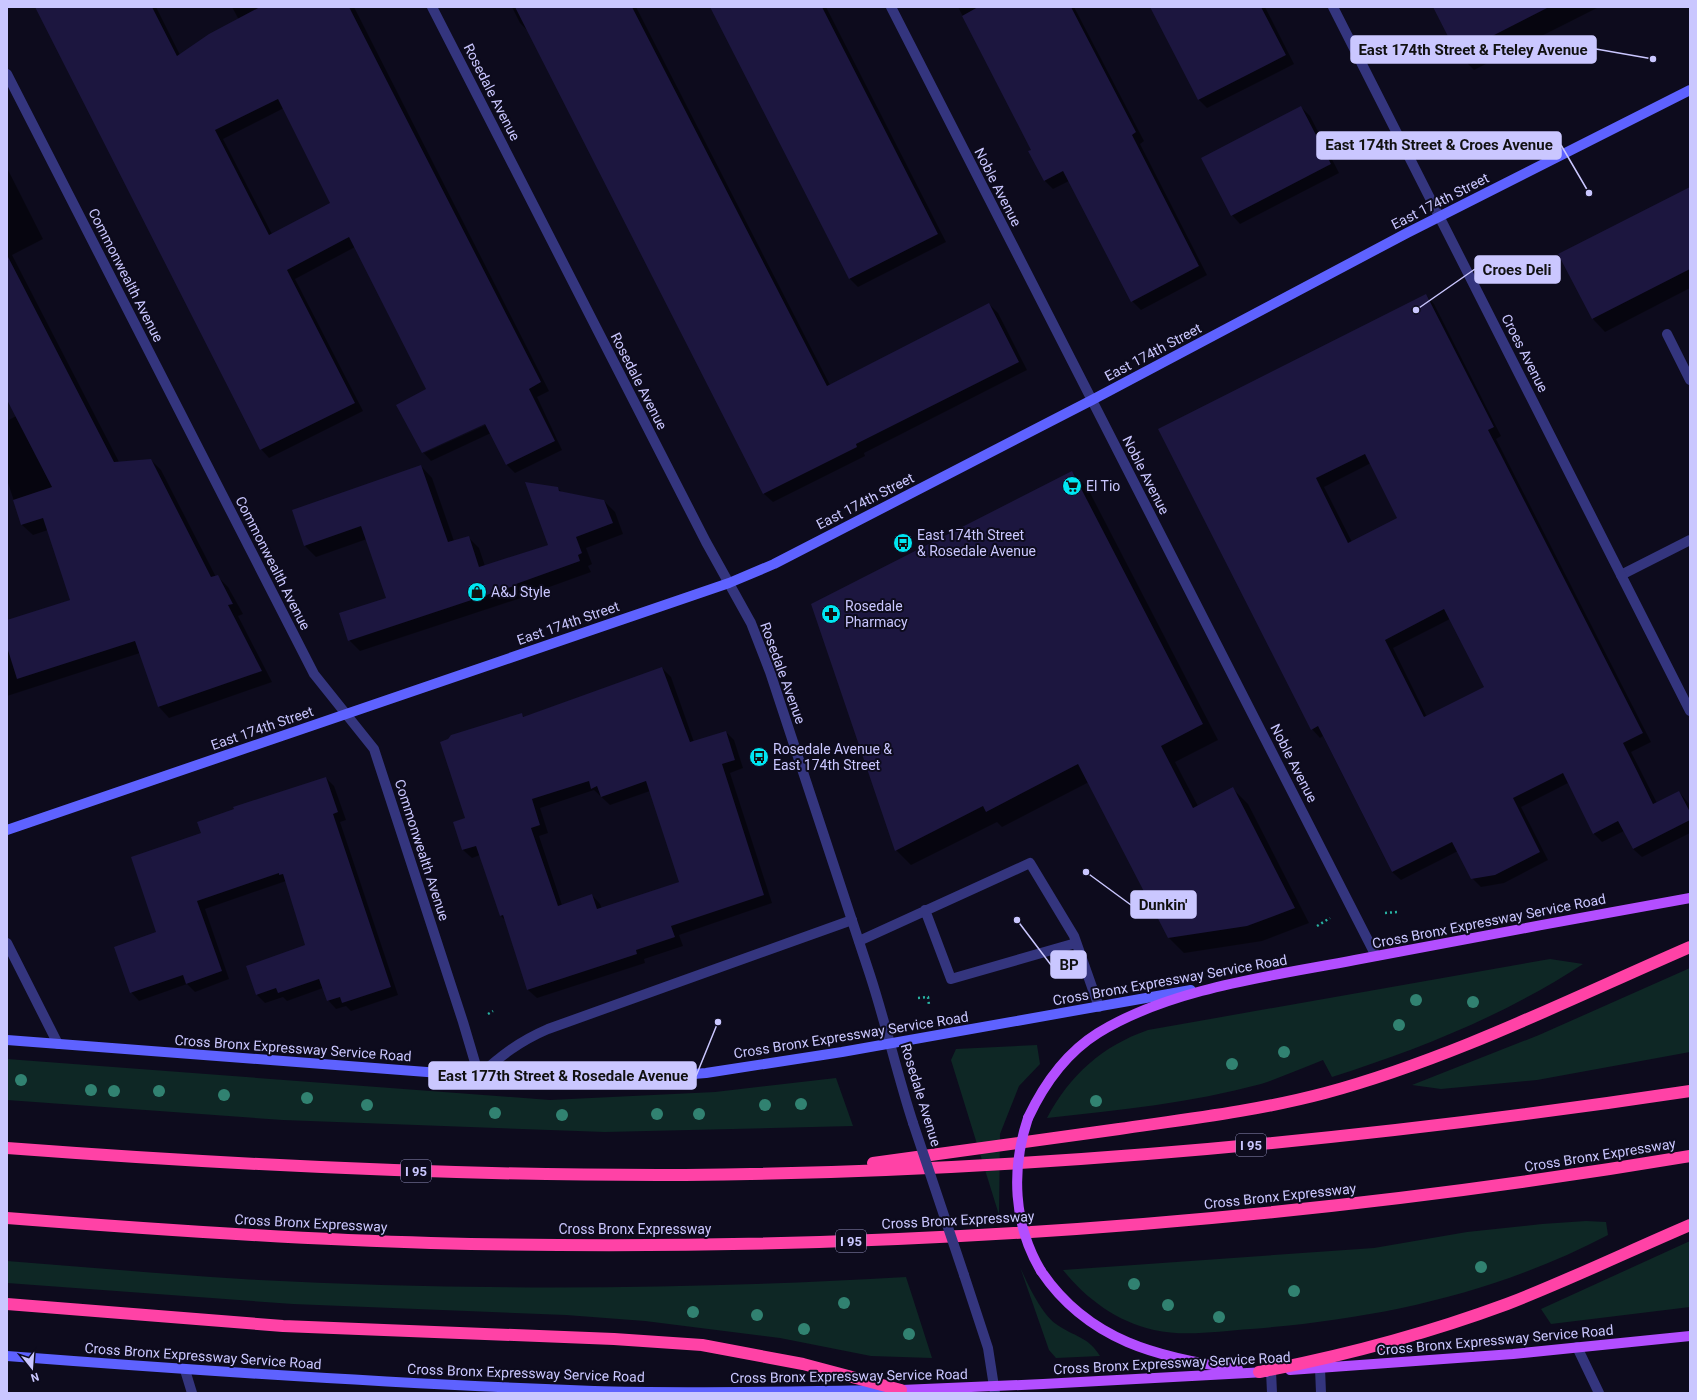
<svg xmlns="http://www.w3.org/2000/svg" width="1697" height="1400" font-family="Roboto,sans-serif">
	<rect width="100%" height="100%" fill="#0d0b1d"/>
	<path fill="#0e2725" d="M1550,959L1583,964C1505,1015 1420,1049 1332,1077L1323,1060C1303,1068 1282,1077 1261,1084C1191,1103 1119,1110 1047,1118C1070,1075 1102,1046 1148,1030Z
		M1690,968V1052L1537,1080L1441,1089L1412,1085L1539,1035Z
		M1037,1045L1040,1064L1019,1086L1000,1134L999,1215L951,1060L956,1049Z
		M7,1059L550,1100L715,1092L836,1078L853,1126L605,1132L283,1120L7,1100Z
		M1586,1221L1606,1222L1608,1235C1495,1294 1377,1319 1251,1329C1219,1331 1185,1337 1154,1330C1118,1322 1086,1299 1063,1270L1374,1248L1467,1232L1542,1224Z
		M1690,1241V1307L1551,1324L1541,1309Z
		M7,1261C85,1267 163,1274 242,1279C462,1291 685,1290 906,1277L932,1358L871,1356L780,1338L645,1321L566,1315L293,1304L7,1283Z
		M1020,1267C1028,1285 1041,1313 1056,1324C1074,1337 1088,1336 1100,1356L1056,1358L1049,1350Z"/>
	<path fill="#0007" fill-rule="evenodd" d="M37,7H156L180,55L239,20L232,7H354L549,391L537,397L562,450L515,473L507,465L491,433L431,461L423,452L427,390L355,247L295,279L363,411L269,458L261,449ZM284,108L332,204L272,234L223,139ZM489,421L490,423L424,453V451Z
		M512,7H636L830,385L989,304L998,313L1027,370L864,453L865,456L773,502L764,494L529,32L520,23Z
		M711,7H826L946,242L858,287L849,278Z
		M958,7H1074L1144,141L1140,144L1207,275L1141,310L1132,301L1069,181L1053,189L1044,180L1032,150Z
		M1151,7H1265L1294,64L1207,108L1199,100Z
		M1434,7H1599L1474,70L1457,53Z
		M1301,107L1310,116L1339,173L1240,224L1232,215Z
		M7,168L43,239L12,255L119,462L151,460L161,470L216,577L217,576L228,587L243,614L238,616L272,682L169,718L159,707L140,653L7,696V621L71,600L48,530L33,535L22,525L7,480V421L16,416L7,398Z
		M1690,188V288L1605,332L1593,319L1560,255Z
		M1426,295L1434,304L1501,436L1496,439L1651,742L1631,752L1657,803L1679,792L1690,805V833L1642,857L1633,849L1624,831L1602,842L1594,834L1568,783L1521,807L1548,860L1504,883L1481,887L1472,878L1458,851L1401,880L1392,872L1323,736L1320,738L1312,729L1159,430ZM1371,463L1398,519L1352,542L1324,487ZM1450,619L1486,688L1427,717L1393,648Z
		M421,466L432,478L454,541L468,537L479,548L485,566L549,545L557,488L562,492L603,500L615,512L623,534L586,548L592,564L588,566L591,572L527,595V596L360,651L349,640L387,598L367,539L316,557L305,546Z
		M1072,472L1087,487L1218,740L1175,762L1198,806L1233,789L1248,804L1309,923L1262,941L1184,953L1169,938L1089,782L1002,827L997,822L911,865L896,850Z
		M662,668L671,677L694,742L726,732L734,740L743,768L730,773L772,903L679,935L683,946L644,959L645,963L537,998L528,990L505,920L501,916L480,855L472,858L463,850L454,822L466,818L521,714L524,717ZM594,790L610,805L650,791L680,882L602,909L600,904L592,895L562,905L539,836L548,833L540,808Z
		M326,778L334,786L346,820L340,822L398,995L351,1011L346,1006L336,1009L328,1000L323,988L287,1001L283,997L265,1003L257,995L247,967L306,946L286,881L205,909L229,979L195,992L187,984L139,1001L131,992L202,834Z"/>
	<path fill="#1c163f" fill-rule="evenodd" d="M35,7H152L177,56L209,34L260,7H349L541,382L529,389L555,441L506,465L485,424L422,453L396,405L426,389L349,237L287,270L355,403L260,450ZM278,99L330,203L269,235L215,130Z
		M515,7H632L827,386L989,303L1019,362L856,444L857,447L763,494Z
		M710,7H822L938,234L849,279Z
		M978,7H1071L1136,132L1132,135L1199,266L1131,302L1063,171L1044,181L1028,151L1031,150L962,16Z
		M1150,7H1261L1286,55L1198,100Z
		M1433,7H1549L1457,54Z
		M1301,106L1331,164L1231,216L1201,158Z
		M1690,187V269L1592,319L1558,254Z
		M7,255L114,462L151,459L211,577L218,575L233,604L228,605L262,671L158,707L135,641L17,679L7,647V620L70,600L43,518L21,525L13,500L52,487L7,400Z
		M1426,294L1494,427L1488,430L1500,453L1643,733L1623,743L1638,773L1653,804L1679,791L1690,812V820L1633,849L1618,821L1593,834L1563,773L1513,798L1540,852L1495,875L1471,879L1452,842L1392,872L1318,726L1311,730L1158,429ZM1365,454L1397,518L1348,543L1316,478ZM1444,609L1484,687L1424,717L1385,640Z
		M421,465L448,542L469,536L479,567L548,545L525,482L558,487L559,491L604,500L613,523L576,537L582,553L578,555L580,561L516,584L517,585L348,641L339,613L386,598L361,526L304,546L292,510Z
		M1072,471L1203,724L1161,746L1193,808L1233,787L1295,908L1247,926L1168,938L1078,764L986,812L983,806L895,851L811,604Z
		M662,667L690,742L726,731L735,760L722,764L764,895L671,926L675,937L636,950L637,954L527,990L503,915L500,916L476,846L462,850L453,822L465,818L440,742L448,739L451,735L522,713L523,717ZM589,781L591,789L597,786L601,797L646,781L679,882L597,909L592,894L558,906L531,828L540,825L532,799Z
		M326,777L338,812L333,814L391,987L342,1003L340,997L327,1001L319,979L278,993L276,988L256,995L246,966L305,945L283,874L279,875V873L197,901L222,971L186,984L183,975L130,993L114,947L156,932L131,857L201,833L197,822L234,809L233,807Z"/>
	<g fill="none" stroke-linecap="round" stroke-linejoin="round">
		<path stroke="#28b2a2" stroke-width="2.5" stroke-dasharray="2 3" stroke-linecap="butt" d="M1385,913L1398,912
			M1317,926L1330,918
			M918,998L928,997L929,1005
			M488,1014L493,1011"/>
		<path stroke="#34357e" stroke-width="10" d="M1667,334L1690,380
			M1621,575L1690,540
			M925,910L951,979L1076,943
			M859,941L1030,863L1074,936L1099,1007
			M1320,1368L1321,1393
			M1271,1371L1272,1393"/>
		<path stroke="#34357e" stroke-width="10" d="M891,7L1376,956
			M1333,7L1690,711
			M7,74L314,674L374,749L463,1022L479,1076C500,1056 520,1041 548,1029L852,920
			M7,943L58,1044
			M1577,1347L1599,1393
			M185,1370L192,1393"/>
		<path stroke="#34357e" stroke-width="10" d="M432,7L706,542L751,623L770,672L870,975C886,1024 897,1074 913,1123
			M964,1275L988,1348L995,1393"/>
		<path stroke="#5e62ff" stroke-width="10" d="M7,830L729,583L774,564L1092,400L1407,233L1690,90
			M7,1040L479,1076L587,1079L644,1078L706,1073L842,1052L1191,990
			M7,1356C202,1371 398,1384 594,1391C693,1394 793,1391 892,1390"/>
		<path stroke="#b34eff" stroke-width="10" d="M1028,1118C1044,1084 1066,1053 1098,1033C1171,988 1272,976 1355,960C1467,939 1578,918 1690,898
			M1041,1271C1088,1341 1159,1358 1238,1369
			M1290,1370L1513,1354L1690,1336
			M901,1390L1043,1384L1266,1372"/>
		<path stroke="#ff42a6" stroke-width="12" d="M7,1148C233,1165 458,1176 685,1175C1021,1172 1358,1141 1690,1091
			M873,1163C955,1151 1037,1140 1119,1129C1188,1119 1257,1111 1325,1093C1451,1059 1570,999 1690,947
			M7,1218C148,1229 289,1239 431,1243C852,1254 1274,1226 1690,1156
			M7,1304L283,1326L614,1339L702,1345L803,1364L901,1390
			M1259,1372C1343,1356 1426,1334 1507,1304C1569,1280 1629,1251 1690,1225"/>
		<path stroke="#34357e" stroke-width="10" d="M913,1123L964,1275"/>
		<path stroke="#b34eff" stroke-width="10" d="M1028,1118C1011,1169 1013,1224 1041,1271"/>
	</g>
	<g fill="#318271">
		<circle cx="1416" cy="1000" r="6"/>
		<circle cx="1473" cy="1002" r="6"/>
		<circle cx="1399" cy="1025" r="6"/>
		<circle cx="1284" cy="1052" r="6"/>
		<circle cx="1232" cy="1064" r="6"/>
		<circle cx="21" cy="1080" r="6"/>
		<circle cx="91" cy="1090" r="6"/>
		<circle cx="114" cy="1091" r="6"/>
		<circle cx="159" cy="1091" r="6"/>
		<circle cx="224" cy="1095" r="6"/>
		<circle cx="307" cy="1098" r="6"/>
		<circle cx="1096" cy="1101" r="6"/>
		<circle cx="801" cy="1104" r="6"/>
		<circle cx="367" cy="1105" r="6"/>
		<circle cx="765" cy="1105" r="6"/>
		<circle cx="495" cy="1113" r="6"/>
		<circle cx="657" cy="1114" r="6"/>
		<circle cx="699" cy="1114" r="6"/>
		<circle cx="562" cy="1115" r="6"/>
		<circle cx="1481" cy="1267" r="6"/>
		<circle cx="1134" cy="1284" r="6"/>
		<circle cx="1294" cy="1291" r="6"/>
		<circle cx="844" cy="1303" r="6"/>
		<circle cx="1168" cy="1305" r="6"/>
		<circle cx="693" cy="1312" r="6"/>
		<circle cx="757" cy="1315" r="6"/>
		<circle cx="1219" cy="1317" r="6"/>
		<circle cx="804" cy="1329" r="6"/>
		<circle cx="909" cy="1334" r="6"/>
	</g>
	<defs>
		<symbol id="supermarket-disc" viewBox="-11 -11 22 22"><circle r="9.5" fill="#00e6f2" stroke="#0d0b1d"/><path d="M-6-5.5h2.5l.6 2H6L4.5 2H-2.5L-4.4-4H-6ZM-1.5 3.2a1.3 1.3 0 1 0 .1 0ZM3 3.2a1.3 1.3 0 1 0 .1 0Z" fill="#111"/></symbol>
		<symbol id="bus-disc" viewBox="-11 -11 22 22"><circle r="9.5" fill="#00e6f2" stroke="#0d0b1d"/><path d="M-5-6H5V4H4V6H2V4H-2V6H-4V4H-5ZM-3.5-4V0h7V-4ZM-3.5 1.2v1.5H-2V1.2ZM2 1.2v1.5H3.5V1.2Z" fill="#111"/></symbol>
		<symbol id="shop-disc" viewBox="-11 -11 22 22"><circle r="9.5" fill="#00e6f2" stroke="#0d0b1d"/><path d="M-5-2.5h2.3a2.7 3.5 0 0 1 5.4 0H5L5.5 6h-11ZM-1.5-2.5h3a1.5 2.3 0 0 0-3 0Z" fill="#111"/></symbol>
		<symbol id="pharmacy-disc" viewBox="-11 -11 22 22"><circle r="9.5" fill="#00e6f2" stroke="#0d0b1d"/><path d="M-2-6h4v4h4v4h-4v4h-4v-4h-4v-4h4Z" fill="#111"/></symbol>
	</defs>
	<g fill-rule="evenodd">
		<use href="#supermarket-disc" x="1061" y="475" width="22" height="22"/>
		<use href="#bus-disc" x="892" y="532" width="22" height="22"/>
		<use href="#shop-disc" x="466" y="581" width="22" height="22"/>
		<use href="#pharmacy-disc" x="820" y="603" width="22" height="22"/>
		<use href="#bus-disc" x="748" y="746" width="22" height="22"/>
	</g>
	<g text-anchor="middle" stroke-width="4" stroke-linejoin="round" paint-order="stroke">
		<g fill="#0d0b1d" stroke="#918fbb" stroke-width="1">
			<rect x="1236" y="1134" width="30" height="22" rx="3"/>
			<rect x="401" y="1160" width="30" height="22" rx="3"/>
			<rect x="836" y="1230" width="30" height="22" rx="3"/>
		</g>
		<g font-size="13" font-weight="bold" fill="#cac7ff">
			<text x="1251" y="1150">I 95</text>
			<text x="416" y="1176">I 95</text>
			<text x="851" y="1246">I 95</text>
		</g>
		<g font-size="14" fill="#cac7ff" stroke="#0d0b1d">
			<text transform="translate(492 92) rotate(63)" y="5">Rosedale Avenue</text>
			<text transform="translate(998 187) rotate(63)" y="5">Noble Avenue</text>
			<text transform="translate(1440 201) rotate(-27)" y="5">East 174th Street</text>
			<text transform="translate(126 275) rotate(63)" y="5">Commonwealth Avenue</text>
			<text transform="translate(1153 352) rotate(-28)" y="5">East 174th Street</text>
			<text transform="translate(1525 353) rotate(63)" y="5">Croes Avenue</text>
			<text transform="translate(639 381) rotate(63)" y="5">Rosedale Avenue</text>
			<text transform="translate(1146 475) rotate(63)" y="5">Noble Avenue</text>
			<text transform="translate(865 501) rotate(-27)" y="5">East 174th Street</text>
			<text transform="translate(273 563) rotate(63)" y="5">Commonwealth Avenue</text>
			<text transform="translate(568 623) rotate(-19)" y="5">East 174th Street</text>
			<text transform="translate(783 673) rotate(70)" y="5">Rosedale Avenue</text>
			<text transform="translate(262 728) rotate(-19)" y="5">East 174th Street</text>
			<text transform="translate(1294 763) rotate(63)" y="5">Noble Avenue</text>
			<text transform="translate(422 850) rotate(72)" y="5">Commonwealth Avenue</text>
			<text transform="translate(1489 921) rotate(-11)" y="5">Cross Bronx Expressway Service Road</text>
			<text transform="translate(1170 980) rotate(-10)" y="5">Cross Bronx Expressway Service Road</text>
			<text transform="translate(851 1035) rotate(-9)" y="5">Cross Bronx Expressway Service Road</text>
			<text transform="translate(293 1048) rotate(4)" y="5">Cross Bronx Expressway Service Road</text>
			<text transform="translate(921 1095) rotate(73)" y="5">Rosedale Avenue</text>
			<text transform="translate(1600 1155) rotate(-9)" y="5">Cross Bronx Expressway</text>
			<text transform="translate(1280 1196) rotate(-6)" y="5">Cross Bronx Expressway</text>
			<text transform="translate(958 1220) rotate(-3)" y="5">Cross Bronx Expressway</text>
			<text transform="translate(311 1223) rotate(3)" y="5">Cross Bronx Expressway</text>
			<text x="635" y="1234">Cross Bronx Expressway</text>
			<text transform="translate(1495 1340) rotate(-5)" y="5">Cross Bronx Expressway Service Road</text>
			<text transform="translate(203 1356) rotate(4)" y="5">Cross Bronx Expressway Service Road</text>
			<text transform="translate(1172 1363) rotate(-3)" y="5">Cross Bronx Expressway Service Road</text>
			<text transform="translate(526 1373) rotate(2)" y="5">Cross Bronx Expressway Service Road</text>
			<text transform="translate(849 1376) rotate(-1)" y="5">Cross Bronx Expressway Service Road</text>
		</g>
		<g font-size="14" fill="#cac7ff" stroke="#0d0b1d" text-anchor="start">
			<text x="1086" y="491">El Tio</text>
			<text x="917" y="540">East 174th Street<tspan x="917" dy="16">&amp; Rosedale Avenue</tspan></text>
			<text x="491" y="597">A&amp;J Style</text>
			<text x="845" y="611">Rosedale<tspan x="845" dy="16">Pharmacy</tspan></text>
			<text x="773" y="754">Rosedale Avenue &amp;<tspan x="773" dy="16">East 174th Street</tspan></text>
		</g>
	</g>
	<path fill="none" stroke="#cac7ff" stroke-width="1.5" d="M1653 59L1596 49M1589 193L1561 145M1416 310L1475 269M1086 872L1131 905M1017 920L1051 965M718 1022L696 1076"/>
	<g fill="#cac7ff" stroke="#0d0b1d" stroke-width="1.5">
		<circle cx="1653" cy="59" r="4"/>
		<circle cx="1589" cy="193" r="4"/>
		<circle cx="1416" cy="310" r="4"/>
		<circle cx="1086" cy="872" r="4"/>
		<circle cx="1017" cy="920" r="4"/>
		<circle cx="718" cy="1022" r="4"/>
	</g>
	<g fill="#cac7ff" stroke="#cac7ff" stroke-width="1.5">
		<rect x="1351" y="36" width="245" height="27" rx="4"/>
		<rect x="1317" y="132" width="244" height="27" rx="4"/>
		<rect x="1475" y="256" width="85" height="27" rx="4"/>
		<rect x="1131" y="891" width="65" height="27" rx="4"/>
		<rect x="1051" y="951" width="35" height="27" rx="4"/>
		<rect x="429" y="1062" width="267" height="27" rx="4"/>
	</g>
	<g font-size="15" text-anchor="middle" font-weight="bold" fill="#111">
		<text x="1473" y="55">East 174th Street &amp; Fteley Avenue</text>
		<text x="1439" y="150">East 174th Street &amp; Croes Avenue</text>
		<text x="1517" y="275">Croes Deli</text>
		<text x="1163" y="910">Dunkin'</text>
		<text x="1069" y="970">BP</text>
		<text x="563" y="1081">East 177th Street &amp; Rosedale Avenue</text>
	</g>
	<rect width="1697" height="1400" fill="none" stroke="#cac7ff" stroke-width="16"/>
	<g transform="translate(32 1368) rotate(163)" stroke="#0d0b1d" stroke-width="3" paint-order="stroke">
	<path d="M0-3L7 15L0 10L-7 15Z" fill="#cac7ff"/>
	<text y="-6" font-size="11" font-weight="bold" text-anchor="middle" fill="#cac7ff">N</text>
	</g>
</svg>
